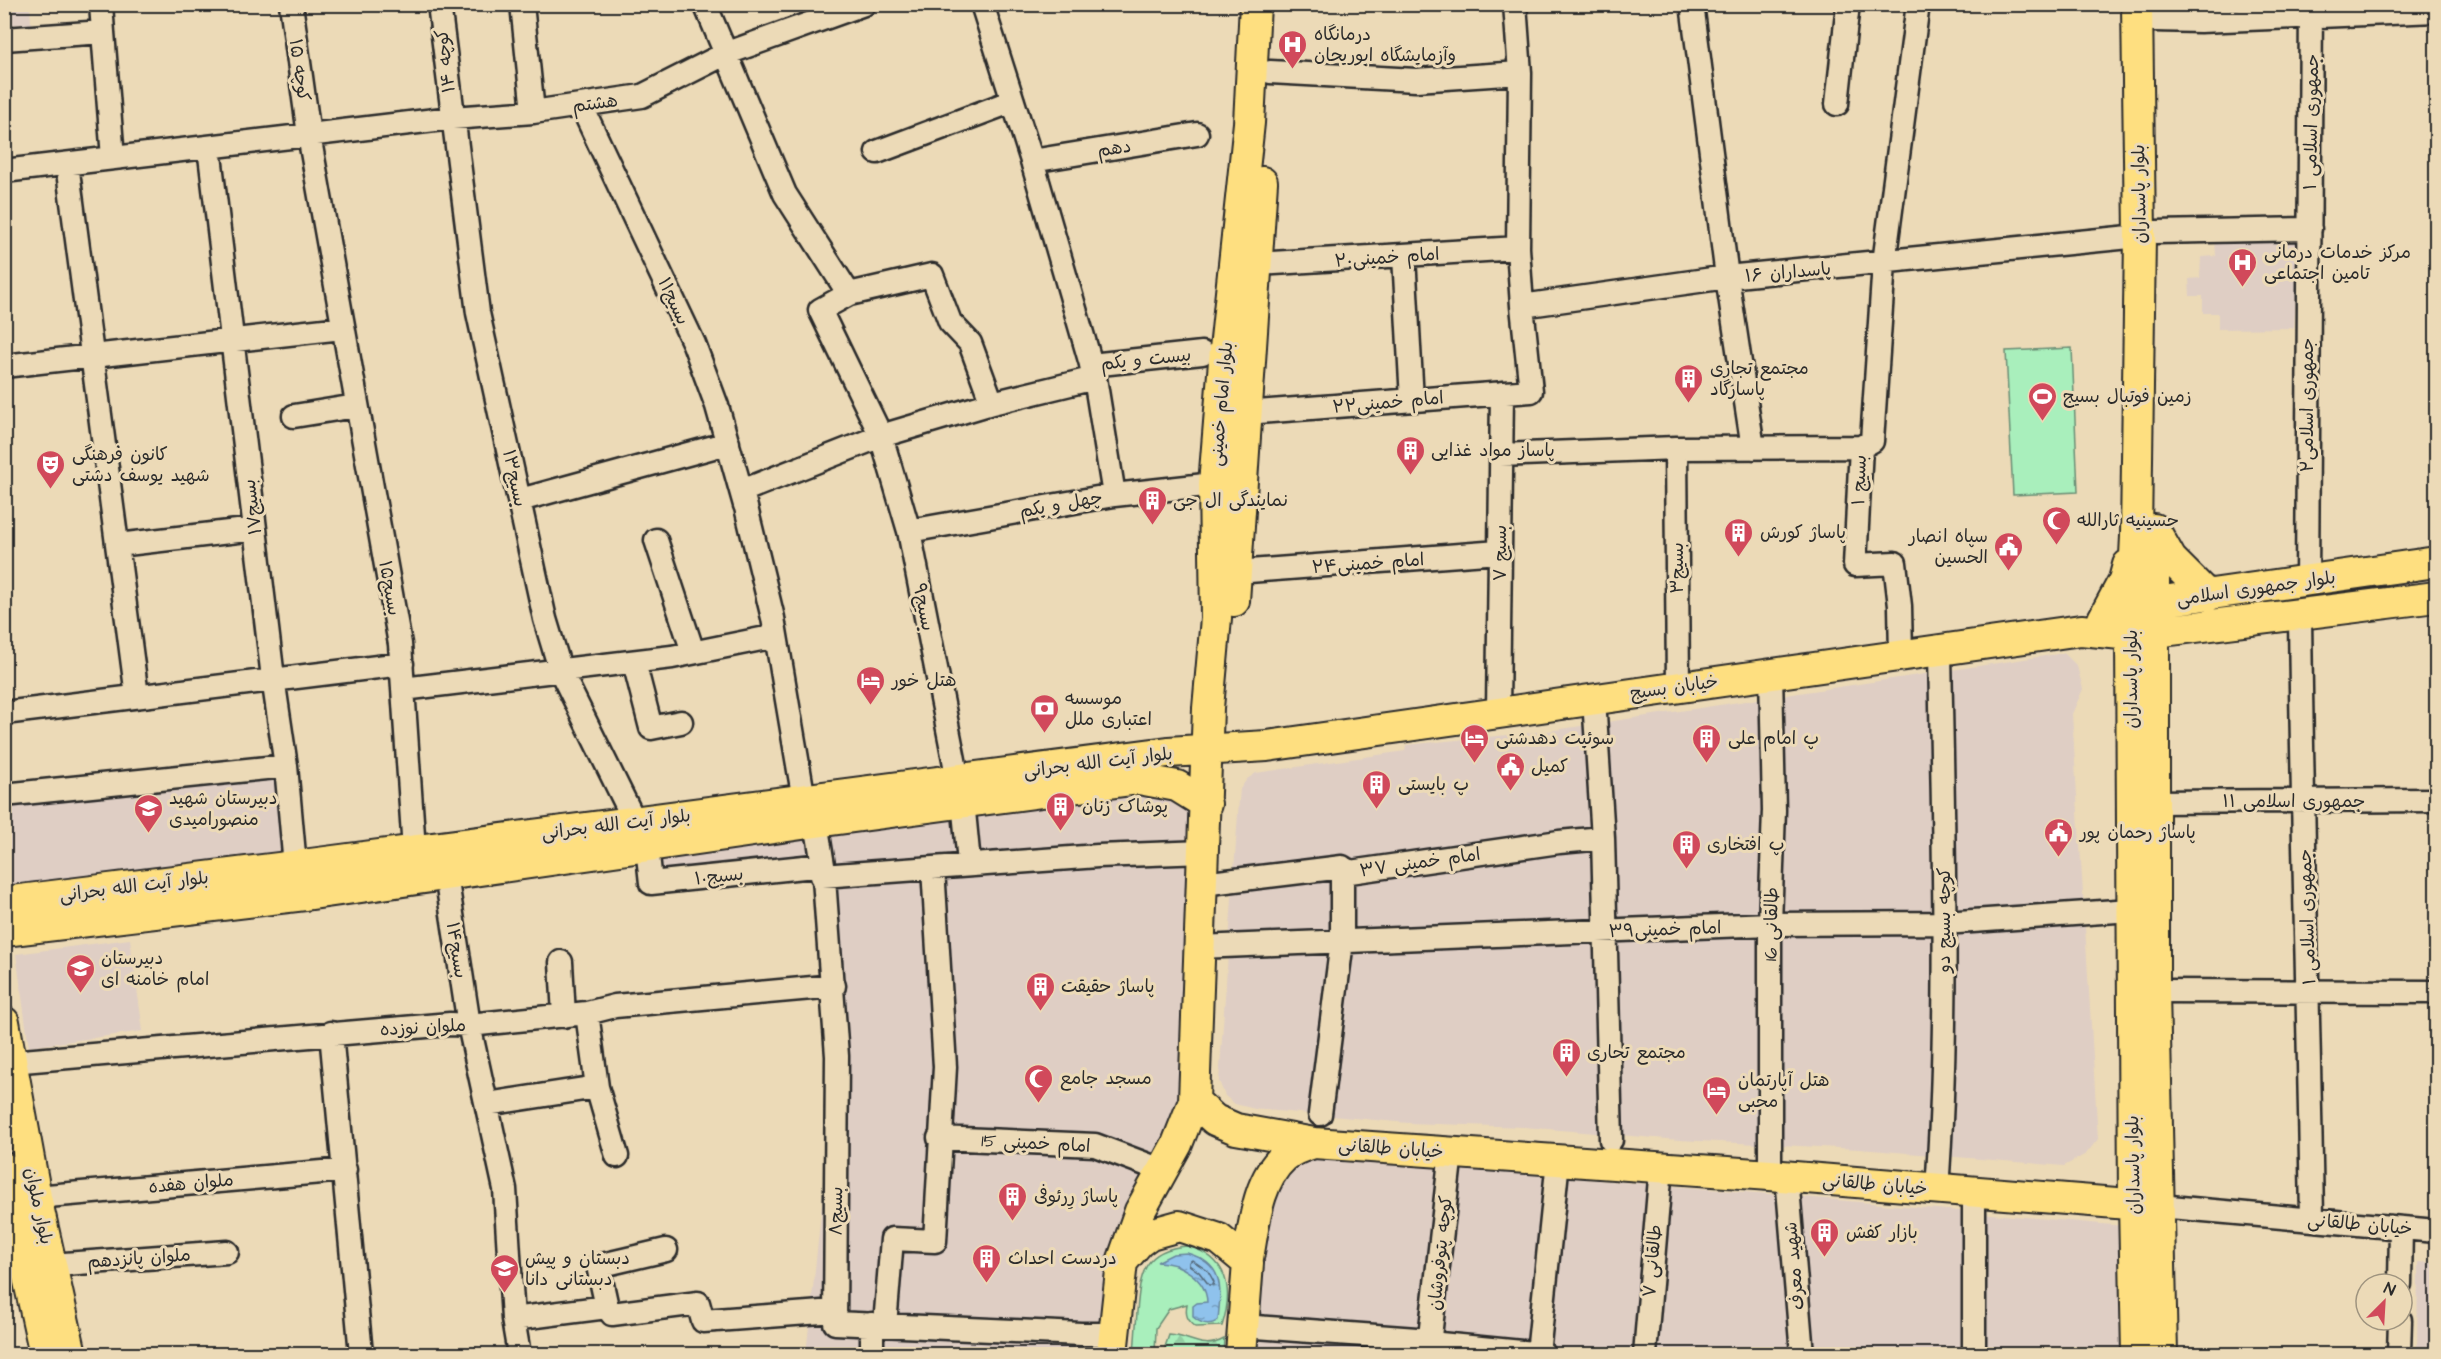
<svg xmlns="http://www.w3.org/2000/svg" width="2441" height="1359" font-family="'Architects Daughter','Playpen Sans Arabic',sans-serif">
	<defs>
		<pattern id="forest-firs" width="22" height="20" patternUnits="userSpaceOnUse" patternTransform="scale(1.5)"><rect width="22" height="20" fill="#a9efbc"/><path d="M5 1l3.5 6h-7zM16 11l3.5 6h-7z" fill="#92cda2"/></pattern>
		<pattern id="water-ripples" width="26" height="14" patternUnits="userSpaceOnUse" patternTransform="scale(1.5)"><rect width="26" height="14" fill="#8fc2ec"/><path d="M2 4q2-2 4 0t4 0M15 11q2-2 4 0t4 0" fill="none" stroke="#759ebf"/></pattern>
	</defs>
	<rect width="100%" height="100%" fill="#ecdab7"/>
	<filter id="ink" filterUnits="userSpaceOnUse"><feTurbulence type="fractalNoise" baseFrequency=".0167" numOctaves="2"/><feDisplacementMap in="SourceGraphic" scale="12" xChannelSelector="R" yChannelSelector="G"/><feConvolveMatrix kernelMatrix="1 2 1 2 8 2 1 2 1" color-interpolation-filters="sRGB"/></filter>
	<g filter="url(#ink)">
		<path fill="#dfcec4" d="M4,5H30L31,24L5,25Z
			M2299,239L2294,328L2218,329V313H2203V296H2190L2189,279L2200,278L2201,257L2216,256L2215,240Z
			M2064,653L2077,666L2083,689L2072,714L2098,1139L2086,1154L2064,1166L1859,1149L1679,1140L1524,1127L1408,1123L1255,1109L1235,1104L1225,1096L1219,1081L1239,800L1240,789L1247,779L1256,773L1405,751L1406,745L1548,731Z
			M284,771L295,866L5,902L4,802Z
			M1102,784L1206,804L1194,1101L1140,1211L1115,1354H806L837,1063L828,876L651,883L647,846Z
			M130,939L143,1031L29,1047L16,954Z
			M1314,1157L1782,1195L2124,1226L2127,1354H1257L1261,1273L1272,1185L1287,1165Z
			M2418,1262L2436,1263V1354H2417Z"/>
		<path fill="#a9efbc" stroke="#6a8d74" stroke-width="1.5" d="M2072,348L2078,492L2013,495L2006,351Z
			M1187,1246C1228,1257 1234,1289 1222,1326L1196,1327C1187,1320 1185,1315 1187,1304L1169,1309L1156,1328L1155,1354H1134C1135,1340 1136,1326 1137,1312C1140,1274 1143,1249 1187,1246Z"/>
		<path fill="url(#forest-firs)" stroke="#6a8d74" stroke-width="1.5" d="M1169,1335C1191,1336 1202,1351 1224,1339L1223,1354H1168L1165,1347Z"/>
		<path fill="url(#water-ripples)" stroke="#67869f" stroke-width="1.5" d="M1187,1253C1225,1264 1221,1288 1218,1320C1209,1327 1200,1323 1193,1317V1306L1197,1303L1207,1302C1206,1277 1178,1262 1157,1262L1173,1254Z"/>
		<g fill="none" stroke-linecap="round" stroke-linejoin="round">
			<path stroke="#536778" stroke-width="1.5" d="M1192,1260L1208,1271L1214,1282L1213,1285H1209L1199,1272L1189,1265V1262Z"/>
			<defs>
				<path id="minor" d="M101,4L103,32
					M291,4L309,135L400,644L414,850
					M439,4L478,313L545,619L561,672L635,822
					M522,4L533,112
					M705,4L785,194L849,294
					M982,4L1032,161L1095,378L1114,495
					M1515,4L1520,73L1518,248L1522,306
					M1692,4L1727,277L1753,448
					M2154,20L2200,21L2436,11
					M4,39L103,32L113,158
					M1270,72L1416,80L1520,73
					M1837,104L1848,4
					M581,105L694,344L717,406L745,505
					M209,147L273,678L286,766L295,866
					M877,152L1013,101
					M1032,161L1197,134
					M67,164L137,696
					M4,171L452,118L533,112L642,96L725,54L864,4
					M2156,232L2310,229
					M1404,256L1412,400
					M1257,264L1518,248
					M1091,365L1202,353
					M4,366L342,328
					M1245,413L1531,391L1522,306L1727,277L2140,236
					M294,416L356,406
					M1861,447L1872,441L1884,263L1918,4
					M1676,448L1678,687
					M1500,455L1676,448L1861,447L1855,565L1895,563L1900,606L1901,656
					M520,500L728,443
					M909,531L1114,495L1214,484
					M656,540L693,652
					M118,545L255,529
					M1236,572L1499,552
					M2307,582L2311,4
					M2300,614C2302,816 2309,1018 2312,1220
					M634,662L651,728L681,722
					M403,689L672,657L776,636
					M1594,699L1603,838L1611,1140
					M1498,712L1502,393
					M4,713L402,664
					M958,780L909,531L881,436L820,310L849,294L932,275L950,322L970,343L992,403
					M4,795L286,766
					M804,800L773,618L742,491L881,436L992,403L1095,378
					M963,801L969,863
					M2152,802L2436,800
					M816,822L823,865L837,1056L835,1323L1081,1334H1114
					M647,846L651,883L823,865
					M446,875L469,1025L505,1189L513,1319L519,1354
					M822,876L1098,856L1204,852
					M1202,884L1342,867L1350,872L1559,842L1603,838
					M1199,947L1770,924L1944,923L2131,910
					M561,962L564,1016
					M2154,991L2436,992
					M587,1013L597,1087L617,1156
					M331,1033L361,1354
					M11,1062L450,1024L469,1025L587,1013L615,1006L834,986
					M487,1104L597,1087
					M1320,1114L1342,941V867
					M939,1138L1095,1145L1164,1171
					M1770,1175V924L1774,810L1771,673
					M1787,1176L1802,1354
					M1937,1189C1950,1010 1943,830 1940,651
					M36,1197L345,1170
					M2159,1206L2436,1231
					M51,1265L227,1252
					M2400,1284L2401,1228
					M607,1307L598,1266L666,1250
					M513,1319L607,1307L612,1314L698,1303L703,1321L835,1311
					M885,1325L892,1239L935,1241L945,1067L933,868
					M1243,1326L1430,1340L1440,1344L1544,1354
					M872,1354V1324
					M1428,1354L1451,1152
					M1538,1354L1558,1160
					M1645,1354L1661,1167
					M1974,1354V1192
					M2399,1354L2400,1320"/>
				<path id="major" d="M2137,4L2140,236L2136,536L2131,635L2134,1205L2137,1354
					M2154,529L2171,559L2208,596
					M2154,548V991L2162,1354
					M1234,601L1262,182
					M2135,605L2436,562
					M2103,619L2124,580L2128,565
					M4,902L295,866L1168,752L1267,746L2081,630L2131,635L2436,597
					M4,931L305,895L816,822L1139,779L1177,786L1206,804
					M4,1022L36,1197L71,1354
					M1194,1101L1215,1120L1236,1129L1314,1143L1770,1175L2153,1206
					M4,1168L45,1354
					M1122,1262L1140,1211L1177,1144L1194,1101L1208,708L1216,618L1214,484L1225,349L1249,123L1255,4
					M1247,1263C1254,1229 1256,1182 1284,1157C1292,1150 1303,1146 1314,1143
					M1112,1354L1122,1262L1139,1242L1150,1234L1179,1226L1219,1239L1248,1263L1241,1354"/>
			</defs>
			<use href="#minor" stroke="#2b2b2b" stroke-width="27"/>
			<use href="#major" stroke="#2b2b2b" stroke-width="34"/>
			<use href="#minor" stroke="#ecdab7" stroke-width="22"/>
			<use href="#major" stroke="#fedf80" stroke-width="30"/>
		</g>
	</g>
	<defs>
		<symbol id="hospital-pin" viewBox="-11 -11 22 30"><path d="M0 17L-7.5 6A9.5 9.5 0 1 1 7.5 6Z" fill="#d1495b" stroke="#ecdab7"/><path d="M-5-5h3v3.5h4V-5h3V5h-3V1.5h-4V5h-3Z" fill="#fff"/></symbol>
		<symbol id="building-pin" viewBox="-11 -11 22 30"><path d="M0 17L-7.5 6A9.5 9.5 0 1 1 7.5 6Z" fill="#d1495b" stroke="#ecdab7"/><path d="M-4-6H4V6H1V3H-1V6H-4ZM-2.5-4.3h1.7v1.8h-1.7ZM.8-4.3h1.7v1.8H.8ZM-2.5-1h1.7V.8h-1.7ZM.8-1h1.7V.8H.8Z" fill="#fff"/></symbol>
		<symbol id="stadium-pin" viewBox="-11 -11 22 30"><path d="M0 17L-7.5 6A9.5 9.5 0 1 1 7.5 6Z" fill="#d1495b" stroke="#ecdab7"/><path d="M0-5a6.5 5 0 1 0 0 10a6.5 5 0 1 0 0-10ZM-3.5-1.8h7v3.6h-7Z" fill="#fff"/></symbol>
		<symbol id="theatre-pin" viewBox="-11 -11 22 30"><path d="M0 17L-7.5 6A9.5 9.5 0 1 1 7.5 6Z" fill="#d1495b" stroke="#ecdab7"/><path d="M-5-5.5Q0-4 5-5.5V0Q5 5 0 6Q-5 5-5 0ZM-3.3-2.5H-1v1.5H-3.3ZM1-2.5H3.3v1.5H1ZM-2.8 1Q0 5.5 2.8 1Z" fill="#fff"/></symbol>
		<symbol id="mosque-pin" viewBox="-11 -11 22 30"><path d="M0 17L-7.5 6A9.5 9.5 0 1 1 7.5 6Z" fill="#d1495b" stroke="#ecdab7"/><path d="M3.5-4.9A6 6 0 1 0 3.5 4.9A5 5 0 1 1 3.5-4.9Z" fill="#fff"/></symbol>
		<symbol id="civic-pin" viewBox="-11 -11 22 30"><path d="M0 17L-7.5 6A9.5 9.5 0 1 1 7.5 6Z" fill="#d1495b" stroke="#ecdab7"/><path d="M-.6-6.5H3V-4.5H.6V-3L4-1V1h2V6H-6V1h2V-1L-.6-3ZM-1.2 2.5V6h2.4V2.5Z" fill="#fff"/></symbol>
		<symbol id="hotel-pin" viewBox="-11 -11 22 30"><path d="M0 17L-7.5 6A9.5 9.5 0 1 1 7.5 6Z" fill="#d1495b" stroke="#ecdab7"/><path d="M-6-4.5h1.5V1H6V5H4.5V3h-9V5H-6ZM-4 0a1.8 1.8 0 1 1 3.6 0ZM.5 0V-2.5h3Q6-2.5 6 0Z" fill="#fff"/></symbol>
		<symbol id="bank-pin" viewBox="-11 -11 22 30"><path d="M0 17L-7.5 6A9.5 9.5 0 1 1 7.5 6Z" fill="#d1495b" stroke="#ecdab7"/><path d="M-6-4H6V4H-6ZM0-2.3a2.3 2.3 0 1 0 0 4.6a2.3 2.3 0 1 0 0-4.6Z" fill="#fff"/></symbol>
		<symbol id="school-pin" viewBox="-11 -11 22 30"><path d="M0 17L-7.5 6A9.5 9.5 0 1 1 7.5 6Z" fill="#d1495b" stroke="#ecdab7"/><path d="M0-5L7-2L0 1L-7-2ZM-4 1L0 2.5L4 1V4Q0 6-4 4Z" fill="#fff"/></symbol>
	</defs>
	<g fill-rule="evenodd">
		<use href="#hospital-pin" x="1276" y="28" width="33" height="45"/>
		<use href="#hospital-pin" x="2226" y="246" width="33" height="45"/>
		<use href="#building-pin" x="1672" y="362" width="33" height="45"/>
		<use href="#stadium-pin" x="2026" y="380" width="33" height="45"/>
		<use href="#building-pin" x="1394" y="434" width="33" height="45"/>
		<use href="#theatre-pin" x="34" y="448" width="33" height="45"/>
		<use href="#building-pin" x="1136" y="484" width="33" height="45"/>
		<use href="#mosque-pin" x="2040" y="504" width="33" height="45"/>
		<use href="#building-pin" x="1722" y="516" width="33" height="45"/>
		<use href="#civic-pin" x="1992" y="530" width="33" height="45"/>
		<use href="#hotel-pin" x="854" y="664" width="33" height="45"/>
		<use href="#bank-pin" x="1028" y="692" width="33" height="45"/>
		<use href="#hotel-pin" x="1458" y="722" width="33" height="45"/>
		<use href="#building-pin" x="1690" y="722" width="33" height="45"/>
		<use href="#civic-pin" x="1494" y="750" width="33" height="45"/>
		<use href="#building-pin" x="1360" y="768" width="33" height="45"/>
		<use href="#building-pin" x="1044" y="790" width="33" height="45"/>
		<use href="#school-pin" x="132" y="792" width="33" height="45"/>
		<use href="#civic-pin" x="2042" y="816" width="33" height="45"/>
		<use href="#building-pin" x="1670" y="828" width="33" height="45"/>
		<use href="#school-pin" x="64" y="952" width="33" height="45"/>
		<use href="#building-pin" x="1024" y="970" width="33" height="45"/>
		<use href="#building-pin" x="1550" y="1036" width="33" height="45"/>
		<use href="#mosque-pin" x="1022" y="1062" width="33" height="45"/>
		<use href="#hotel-pin" x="1700" y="1074" width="33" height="45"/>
		<use href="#building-pin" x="996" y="1180" width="33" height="45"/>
		<use href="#building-pin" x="1808" y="1216" width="33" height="45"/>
		<use href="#building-pin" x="970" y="1242" width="33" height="45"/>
		<use href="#school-pin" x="488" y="1252" width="33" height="45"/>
	</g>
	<g text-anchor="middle" stroke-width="6" stroke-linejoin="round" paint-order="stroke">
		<g font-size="18" fill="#2b2b2b" stroke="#ecdab7" text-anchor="start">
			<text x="1314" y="40">درمانگاه<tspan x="1314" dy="21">وآزمایشگاه ابوریحان</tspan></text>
			<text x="2264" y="258">مرکز خدمات درمانی<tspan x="2264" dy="21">تامین اجتماعی</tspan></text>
			<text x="1710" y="374">مجتمع تجاری<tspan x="1710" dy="21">پاسارگاد</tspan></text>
			<text x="2063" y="402">زمین فوتبال بسیج</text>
			<text x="1431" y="456">پاساز مواد غذایی</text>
			<text x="72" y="460">کانون فرهنگی<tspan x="72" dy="21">شهید یوسف دشتی</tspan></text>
			<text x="1173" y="506">نمایندگی ال جی</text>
			<text x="2077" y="526">حسینیه ثارالله</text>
			<text x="1760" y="538">پاساژ کورش</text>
			<text x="1988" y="542" text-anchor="end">سپاه انصار<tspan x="1988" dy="21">الحسین</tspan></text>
			<text x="892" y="686">هتل خور</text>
			<text x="1065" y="704">موسسه<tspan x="1065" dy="21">اعتباری ملل</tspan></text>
			<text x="1496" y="744">سوئیت دهدشتی</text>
			<text x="1728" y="744">پ امام علی</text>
			<text x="1531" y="772">کمیل</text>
			<text x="1398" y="790">پ بایستی</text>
			<text x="169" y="804">دبیرستان شهید<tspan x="169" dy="21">منصورامیدی</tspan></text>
			<text x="1082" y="812">پوشاک زنان</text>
			<text x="2080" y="838">پاساژ رحمان پور</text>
			<text x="1707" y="850">پ افتخاری</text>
			<text x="101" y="964">دبیرستان<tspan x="101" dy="21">امام خامنه ای</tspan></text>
			<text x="1061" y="992">پاساژ حقیقت</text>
			<text x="1587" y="1058">مجتمع تحاری</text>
			<text x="1060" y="1084">مسجد جامع</text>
			<text x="1738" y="1086">هتل آپارتمان<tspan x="1738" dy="21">محبی</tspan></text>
			<text x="1034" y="1202">پاساژ رِرئوفی</text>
			<text x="1846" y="1238">بازار کفش</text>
			<text x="525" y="1264">دبستان و پیش<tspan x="525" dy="21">دبستانی دانا</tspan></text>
			<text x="1008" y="1264">دردست احداث</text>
		</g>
		<g font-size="18" fill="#2b2b2b" stroke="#ecdab7">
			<text transform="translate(445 61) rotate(-97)" y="6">کوچه ۱۴</text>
			<text transform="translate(300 70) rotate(82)" y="6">کوچه ۱۵</text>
			<text transform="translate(595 103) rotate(-8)" y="6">هشتم</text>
			<text transform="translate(2311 122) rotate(-89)" y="6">جمهوری اسلامی ۱</text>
			<text transform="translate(1114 148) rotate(-9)" y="6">دهم</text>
			<text transform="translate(2139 194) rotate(-91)" y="6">بلوار پاسداران</text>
			<text transform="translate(1387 257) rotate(-4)" y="6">امام خمینی۲۰</text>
			<text transform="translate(1788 272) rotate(-5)" y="6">پاسداران ۱۶</text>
			<text transform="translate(674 301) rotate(65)" y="6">بسیج۱۱</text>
			<text transform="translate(1146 359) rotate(-6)" y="6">بیست و یکم</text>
			<text transform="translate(1388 402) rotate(-5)" y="6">امام خمینی۲۲</text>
			<text transform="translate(1221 404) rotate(-85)" y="6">بلوار امام خمینی</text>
			<text transform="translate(2307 405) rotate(-90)" y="6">جمهوری اسلامی۲</text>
			<text transform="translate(515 478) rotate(78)" y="6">بسیج۱۳</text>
			<text transform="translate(1859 480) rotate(-88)" y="6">بسیج ۱</text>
			<text transform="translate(1061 504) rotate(-10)" y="6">چهل و یکم</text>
			<text transform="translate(252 507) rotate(-97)" y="6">بسیج۱۷</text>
			<text transform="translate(1500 553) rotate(-90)" y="6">بسیج ۷</text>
			<text transform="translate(1368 563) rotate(-4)" y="6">امام خمینی۲۴</text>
			<text transform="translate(1677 568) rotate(-90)" y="6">بسیج۳</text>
			<text transform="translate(390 588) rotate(80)" y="6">بسیج۱۵</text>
			<text transform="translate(2256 588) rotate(-8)" y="6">بلوار جمهوری اسلامی</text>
			<text transform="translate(924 607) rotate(79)" y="6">بسیج۹</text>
			<text transform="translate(2131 679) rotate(-90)" y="6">بلوار پاسداران</text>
			<text transform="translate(1674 687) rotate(-8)" y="6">خیابان بسیج</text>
			<text transform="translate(1098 762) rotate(-7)" y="6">بلوار آیت الله بحرانی</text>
			<text x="2294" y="807">جمهوری اسلامی ۱۱</text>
			<text transform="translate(616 824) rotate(-7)" y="6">بلوار آیت الله بحرانی</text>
			<text transform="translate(1420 862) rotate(-8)" y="6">امام خمینی ۳۷</text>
			<text transform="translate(719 876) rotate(-6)" y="6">بسیج۱۰</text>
			<text transform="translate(134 886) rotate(-7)" y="6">بلوار آیت الله بحرانی</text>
			<text transform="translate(2307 917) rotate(-92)" y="6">جمهوری اسلامی ۱</text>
			<text transform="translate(1944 920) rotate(-90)" y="6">کوچه بسیج دو</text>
			<text transform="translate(1771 924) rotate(-89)" y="6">طالقانی 16</text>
			<text transform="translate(1665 929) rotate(-2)" y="6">امام خمینی۳۹</text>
			<text transform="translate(457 950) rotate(81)" y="6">بسیج۱۴</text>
			<text transform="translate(423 1027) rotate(-3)" y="6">ملوان نوزده</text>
			<text transform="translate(1036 1143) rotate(3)" y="6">امام خمینی 15</text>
			<text transform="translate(1391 1148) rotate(4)" y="6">خیابان طالقانی</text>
			<text transform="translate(2133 1165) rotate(-91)" y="6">بلوار پاسداران</text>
			<text transform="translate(191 1183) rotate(-5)" y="6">ملوان هفده</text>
			<text transform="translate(1875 1184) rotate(5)" y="6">خیابان طالقانی</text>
			<text transform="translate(39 1206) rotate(78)" y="6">بلوار ملوان</text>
			<text transform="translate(836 1211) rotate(-89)" y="6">بسیج۸</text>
			<text transform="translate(2360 1224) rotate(5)" y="6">خیابان طالقانی</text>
			<text transform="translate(1440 1253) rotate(-84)" y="6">کوچه پتوفروشان</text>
			<text transform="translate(139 1258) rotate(-4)" y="6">ملوان پانزدهم</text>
			<text transform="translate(1652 1261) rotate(-85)" y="6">طالقانی ۷</text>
			<text transform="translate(1794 1266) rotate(-95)" y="6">شهید معرف</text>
		</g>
	</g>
	<rect width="2441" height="1359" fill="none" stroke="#ecdab7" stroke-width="24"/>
	<rect x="12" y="12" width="2417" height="1335" fill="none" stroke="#2b2b2b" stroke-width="2" filter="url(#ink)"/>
	<g transform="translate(2384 1302) rotate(24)"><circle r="28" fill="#ecdab7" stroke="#9f947f" stroke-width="1.5"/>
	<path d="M0-4.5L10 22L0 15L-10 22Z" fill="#d1495b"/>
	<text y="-9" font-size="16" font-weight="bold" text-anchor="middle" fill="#2b2b2b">N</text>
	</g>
</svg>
